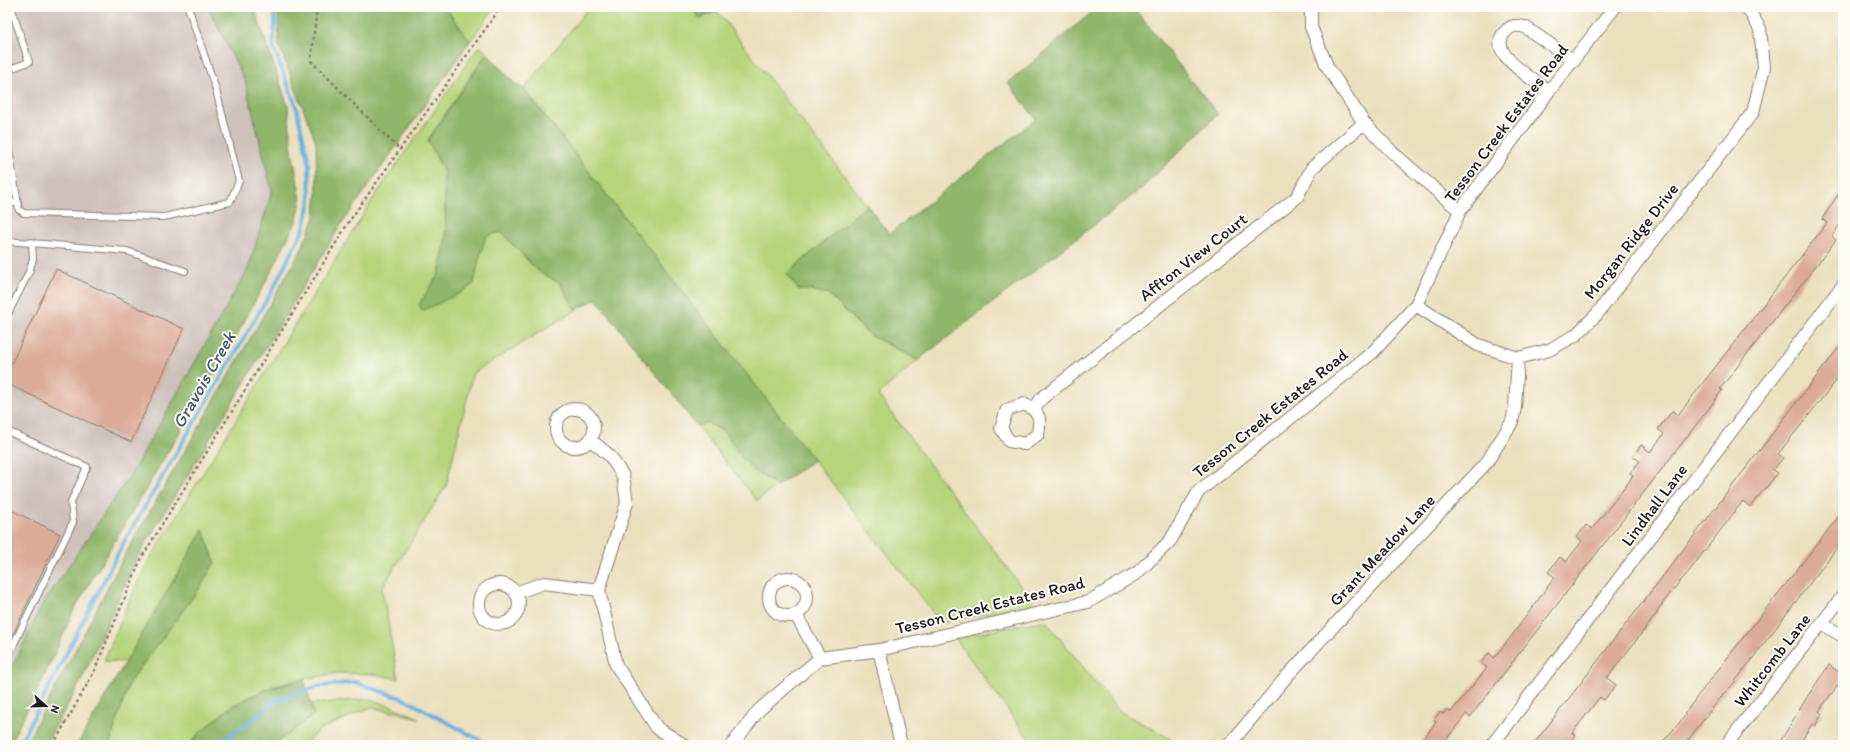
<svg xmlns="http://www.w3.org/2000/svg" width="1850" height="752" font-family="Itim,sans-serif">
	<rect width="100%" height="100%" fill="#fdfcf7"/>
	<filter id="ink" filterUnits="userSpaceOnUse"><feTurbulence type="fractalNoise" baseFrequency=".025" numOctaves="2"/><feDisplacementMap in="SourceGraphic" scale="8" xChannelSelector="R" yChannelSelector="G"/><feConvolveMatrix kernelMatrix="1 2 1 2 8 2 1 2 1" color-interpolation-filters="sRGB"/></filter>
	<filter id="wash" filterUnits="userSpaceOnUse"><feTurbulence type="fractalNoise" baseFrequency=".012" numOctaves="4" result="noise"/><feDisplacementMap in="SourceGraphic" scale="16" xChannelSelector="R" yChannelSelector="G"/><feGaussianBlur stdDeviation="0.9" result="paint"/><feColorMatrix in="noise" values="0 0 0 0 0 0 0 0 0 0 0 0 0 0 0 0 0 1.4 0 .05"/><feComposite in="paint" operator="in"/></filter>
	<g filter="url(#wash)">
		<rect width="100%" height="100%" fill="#ebe0bd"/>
		<path fill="#cec1ba" d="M7,7H208L245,81L272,191L248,269L133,471L41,607L7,678Z"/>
		<path fill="#b6d47a" stroke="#69784b" d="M445,7H495L470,41Z
			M589,7H691L700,19L717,11L867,205L787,274L798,289L827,293L869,335L918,360L878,395L1034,604L941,623L524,89Z
			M479,46L487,53L428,140L444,172L446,236L439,274L419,305L474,284L479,259L486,236L501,232L538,271L561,284L576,310L473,373L446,486L382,588L398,679L374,674L338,673L304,679L271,687L231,706L194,738L189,745H109L129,683L199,589L215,562L203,530L126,662L104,661L130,599L145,567L371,202Z
			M708,423L725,432L738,453L756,473L778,485L757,501L697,426Z
			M1045,620L1119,711L1182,745H1033L955,638Z
			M369,699L390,706L419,718L371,707L319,730L304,745H273L314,715L311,704Z"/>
		<path fill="#90b66a" stroke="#566943" d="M208,7H254L288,106L292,151L301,200L297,220L271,272L232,344L75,608L44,677L9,745H7V678L41,607L133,471L248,269L272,191L245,81Z
			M278,7H445L470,41L339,228L137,558L80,683L45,745H25L127,551L300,252L315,217L317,189L316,142L279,46Z
			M691,7H722L700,19Z
			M1098,7H1133L1218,114L1141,189L918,360L870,335L827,293L798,289L787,274L867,205L889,234L1036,119L1008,83Z
			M487,53L513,82L524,89L814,460L778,485L756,473L738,453L725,432L708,423L697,426L596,299L576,310L561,284L538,271L501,232L486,236L479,259L474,284L460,293L422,311L419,304L439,274L446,236L444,172L428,140Z
			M203,530L215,562L199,589L129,683L109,745H77Z
			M304,679L314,715L273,745H189C195,736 203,730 211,723C242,697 265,689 304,679Z"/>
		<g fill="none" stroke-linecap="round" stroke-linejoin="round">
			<path stroke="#6cb2e3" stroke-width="4" d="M19,745L124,542L274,287L304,228L310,202L309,163L296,106L273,46L275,23L274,7
				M216,745L262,713L275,701L316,687L354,682L404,699L489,745"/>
		</g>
		<g id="blocks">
			<path fill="#dcab97" d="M1843,187V220L1832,236L1836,240L1720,389L1722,390L1713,403L1470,717L1466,714L1442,745H1419L1436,722L1434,720L1440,712L1443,714L1447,709L1451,712L1487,668L1481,663L1489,653L1494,658L1510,638L1555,577L1548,572L1560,557L1566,562L1582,541L1577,537L1586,525L1592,529L1626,486L1633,475L1630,473L1640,461L1633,456L1641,445L1650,452L1664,434L1658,429L1673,410L1678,415L1827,223L1822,219Z
				M56,269L184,329L131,442L7,384V373Z
				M1843,342V372L1778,454L1783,458L1773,470L1778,473L1750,507L1743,501L1690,570L1672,591L1657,611L1658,612L1607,678L1616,685L1604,700L1600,697L1572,733L1575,735L1567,745H1533Z
				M7,508L60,534L7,647Z
				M1843,511V540L1730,688L1729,687L1684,745H1660L1686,715L1684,714L1710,680Z
				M1829,665L1843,675V678L1819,711L1822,714L1815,726L1812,724L1799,745H1778L1809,694Z"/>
		</g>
	</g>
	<g filter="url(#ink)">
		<use href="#blocks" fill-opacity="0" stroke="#847e6c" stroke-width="1"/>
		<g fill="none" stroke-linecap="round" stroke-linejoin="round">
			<defs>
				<path id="service" d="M7,70L29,62L11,7
					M7,138L19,210L24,213L164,217L230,202L239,181L216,90L188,7
					M7,203H18
					M7,241L127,251L185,271
					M7,316L29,272L33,259L32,242
					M7,431L87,467L71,502L73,522L7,658"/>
				<path id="minor" d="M1311,7V27L1327,66L1364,123L1392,152L1460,211
					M1549,91C1534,80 1485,52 1505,32C1511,25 1516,25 1525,27L1574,61
					M1416,305L1478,345L1518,358L1549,350L1576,335L1597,314L1753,112L1764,67L1760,29L1747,7
					M1024,404C1040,412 1041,418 1038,434L1025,444L1009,441L1001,428L1007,410Z
					M556 428a19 19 0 1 1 38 0a19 19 0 1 1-38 0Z
					M1034,409L1042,398L1297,197L1312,168L1364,123
					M591,440L610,456L623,476L627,503L599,590L616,665L657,728L684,745
					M769 597a19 19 0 1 1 38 0a19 19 0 1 1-38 0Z
					M479 604a20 20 0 1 1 40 0a20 20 0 1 1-40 0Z
					M515,593L544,583L599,590
					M796,615L820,658
					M1822,624L1843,636
					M879,650L901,745
					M732,745L759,710L820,658L879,650L1088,602L1137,573L1170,541L1199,491L1373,352L1416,305L1460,211L1549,91L1615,7
					M1229,745L1287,676L1487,462L1512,422L1515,407L1518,358
					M1492,745L1843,285
					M1726,745L1843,596"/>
			</defs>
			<use href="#service" stroke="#847e6c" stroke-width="8"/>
			<use href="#minor" stroke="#847e6c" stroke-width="14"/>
			<path stroke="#847e6c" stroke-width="2.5" stroke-dasharray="3 3" stroke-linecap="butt" d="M317,7L311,61L400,150
				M53,745L93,674L142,557L350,220L501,7"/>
			<use href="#service" stroke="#fff" stroke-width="6"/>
			<use href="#minor" stroke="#fff" stroke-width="12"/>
		</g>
	</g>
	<g text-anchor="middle" stroke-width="4" stroke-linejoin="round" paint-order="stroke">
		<g font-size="17" fill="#1c1c1c" stroke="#fdfcf7">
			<text transform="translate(1506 123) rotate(-53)" y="6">Tesson Creek Estates Road</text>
			<text transform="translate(1631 241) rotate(-52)" y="6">Morgan Ridge Drive</text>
			<text transform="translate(1193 257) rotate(-38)" y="6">Affton View Court</text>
			<text transform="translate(1270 413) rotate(-39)" y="6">Tesson Creek Estates Road</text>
			<text transform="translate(1654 505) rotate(-53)" y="6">Lindhall Lane</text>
			<text transform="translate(1382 550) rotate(-47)" y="6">Grant Meadow Lane</text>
			<text transform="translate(990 605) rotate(-14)" y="6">Tesson Creek Estates Road</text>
			<text transform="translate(1772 660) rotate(-52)" y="6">Whitcomb Lane</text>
		</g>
		<g font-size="18" font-style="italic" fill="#3c586c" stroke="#fdfcf7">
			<text transform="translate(204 380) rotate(-60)" y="6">Gravois Creek</text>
		</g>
	</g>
	<rect width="1850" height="752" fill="none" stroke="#fdfcf7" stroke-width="24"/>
	<g transform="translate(46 706) rotate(110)" stroke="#fdfcf7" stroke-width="3" paint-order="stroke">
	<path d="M0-3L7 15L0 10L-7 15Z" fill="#1c1c1c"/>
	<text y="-6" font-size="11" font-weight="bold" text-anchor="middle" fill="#1c1c1c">N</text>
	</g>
</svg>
